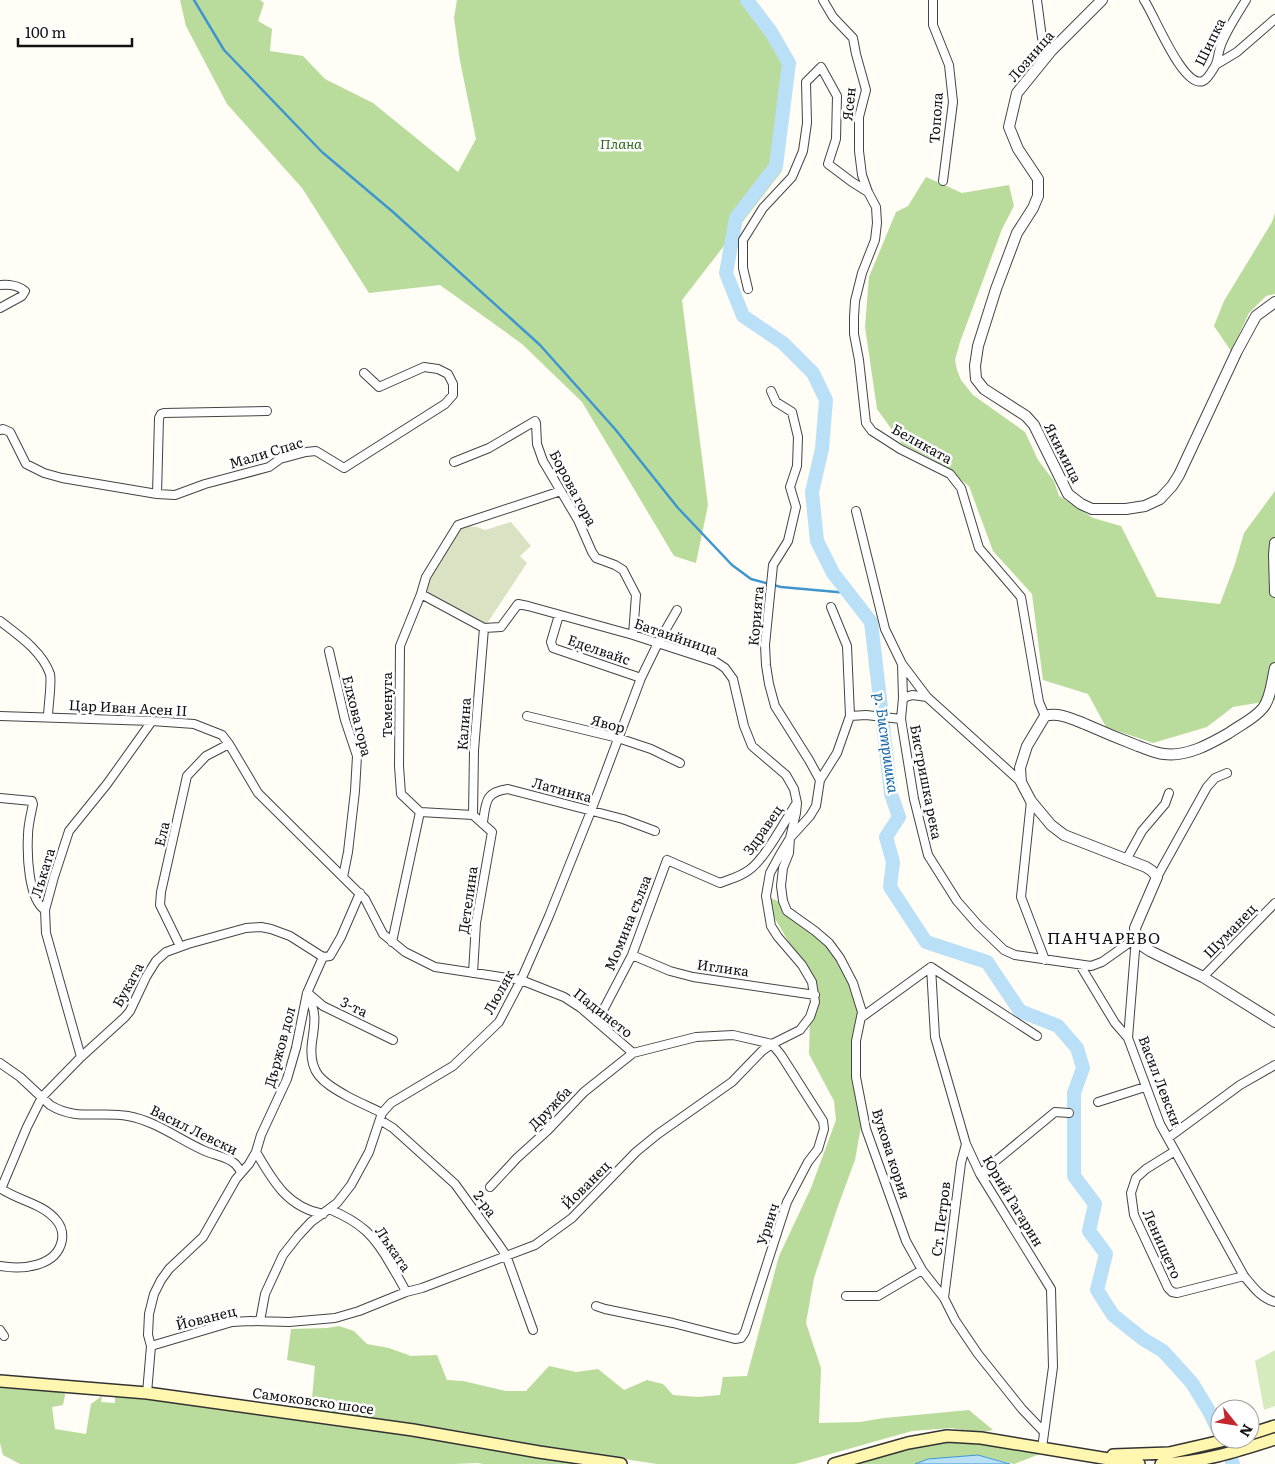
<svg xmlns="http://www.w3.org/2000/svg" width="1275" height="1464" font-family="Literata,serif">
	<rect width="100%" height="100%" fill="#fffdf5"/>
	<path fill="#d5ebbd" d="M1275,1350V1406L1264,1410L1255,1361Z"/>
	<path fill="#b9dc9c" d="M180,0H260L264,3L258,21L272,29L270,51L303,56L325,79L373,103L458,172L476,139L460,61L454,18L457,0H747L771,32L789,63L782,171L682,300L708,505L696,563L674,556L582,402L522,344L440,285L369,293L302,188L227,104L186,26Z
		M926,177L962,193L1009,185L1014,206L1002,229L960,342L955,360L957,370L961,380L973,395L1025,432L1038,460L1054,481L1059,496L1093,518L1121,526L1157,597L1220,604L1235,564L1244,533L1275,491V700L1233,707L1207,727L1153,743L1106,727L1088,694L1043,680L1032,594L993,551L969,486L934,460L902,444L877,409L865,327L869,277L896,212L908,206Z
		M1275,213V294L1266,296L1249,313L1231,351L1214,326L1224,301L1272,222Z
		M768,897L782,903L828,945L838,959L862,1012L855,1042L862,1121L855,1160L838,1206L814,1278L806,1323L821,1368L819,1423L860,1422L884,1418L969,1410L993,1430L977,1433L952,1428L912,1431L795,1464H657L329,1414L311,1409L315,1366L287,1360L291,1329L327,1328L339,1326L354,1331L367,1344L389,1348L411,1356L437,1355L447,1380L463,1381L506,1391H526L549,1366L576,1372L598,1369L624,1390L647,1380L663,1384L673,1395L698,1397L720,1395L723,1377L747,1376L779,1256L811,1188L836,1120L834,1101L809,1054L810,1017L813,1010L812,982L770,910Z
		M0,1388L64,1392L65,1395L63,1405L52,1407L55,1429L86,1434L91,1404L102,1396L101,1402L115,1403V1397L163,1401L610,1464H484L477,1463L454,1464H20L3,1455L0,1443Z
		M953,1441L982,1442L1040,1454L1014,1464L978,1455L928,1459L915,1464H848L931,1442Z"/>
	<path fill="#d9e3c4" d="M511,522L531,546L520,556L527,563L484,628L421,594L458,525L477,527L485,530Z"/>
	<path fill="#b9e0f7" stroke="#3f96cf" d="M978,1455L1010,1464H915L928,1459Z"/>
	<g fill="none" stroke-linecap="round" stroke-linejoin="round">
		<path stroke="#3f96cf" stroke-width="2.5" d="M194,0L224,50L322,152L393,212L540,345L615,429L678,508L732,565L751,579L781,587L848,593"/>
		<path stroke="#b9e0f7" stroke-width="14" d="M747,0L771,32L789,63L776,166L736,218L726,273L743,316L783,343L813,373L826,400L822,449L812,492L817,541L833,573L871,622L891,794L899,817L886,837L893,862L890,887L926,942L987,962L1020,1011L1058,1026L1077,1048L1083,1068L1074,1093V1176L1095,1204L1089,1231L1106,1254L1097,1290L1113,1315L1143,1339L1163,1351L1192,1383L1209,1411L1220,1434
			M1223,1439L1233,1464"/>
		<defs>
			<path id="minor" d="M823,0L833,17L853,38L856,54L866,90L859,117V151L862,175L868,192
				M933,0V25L949,65L953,102L943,181
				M1037,0L1042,38L1051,51
				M1144,0C1154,14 1183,89 1203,81C1208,79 1212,71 1215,66C1218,61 1218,54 1220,48C1224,34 1238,13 1246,0
				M1217,64L1237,52L1275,19
				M0,285C9,284 19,286 25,291L22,296L0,308
				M748,289L743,268V240L763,208L792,177L803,151L807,123L806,82L821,67L837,96L836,139L828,164L852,182L868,192L876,207L877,223L875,240L862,273L855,301L854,317V334L859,360L866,423L872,431L900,449L950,474L961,488L979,548L1021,597L1039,702L1045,716
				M0,430L3,429L10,432L26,464L44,473L62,478L157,494L175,495L205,484L269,467L280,459L306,452L316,451L344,468L445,404L453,395V384L448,374L438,369L424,367L379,387L364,373
				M454,462L489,448L535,421L536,423L537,444L543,461L578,520L592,552L596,558L615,565L623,570L636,595L633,635
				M157,494L159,418L161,414L164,413L267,411
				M856,511L885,629L902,664L927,697L1021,782
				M421,594L426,577L458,525L561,491
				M559,615L551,642L553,648L641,678
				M0,621C18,635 42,651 50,674C52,682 48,707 48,717
				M329,651L345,720L357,756L355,791L348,852L343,877
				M902,664L903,698L901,719L914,799L928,855L957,901L978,925L1004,950L1015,955L1091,966L1102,962L1136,938
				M903,698L912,695L927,697
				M0,716L152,721L194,724L222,735L229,744L258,793L365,899L383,934L405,952L435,967L521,980L564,997L581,1008L633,1053L696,1037L733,1035L772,1044L781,1055L823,1121L824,1129L818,1149L808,1162L787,1202L745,1332L741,1338L735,1339L673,1323L605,1309L596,1306
				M527,716L618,738L651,749L680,763
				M850,716L866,715L901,719
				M820,780L837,753L850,716L847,646L831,607
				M0,798L32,801L33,804C31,814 28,825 28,835C27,854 28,899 45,910
				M1031,801L1021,897L1045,960
				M420,812L401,794L399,766L400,646L421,594L484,628
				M483,822C486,802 485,792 508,789L623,819L655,831
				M1126,860L1142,831L1165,804L1169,793
				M1157,877L1207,787L1215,778L1227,773
				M1136,938L1128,1038L1160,1124L1244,1276C1253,1287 1261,1298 1275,1302
				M392,942L420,812L473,815
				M180,946L160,905L161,892L187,776L206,756L229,744
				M632,955L670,971L693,977L815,995
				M323,957L330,956L341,937L360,893
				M1080,965L1115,1023L1128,1038
				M931,967L935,1037L966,1144L980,1174L1051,1289L1053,1367L1042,1448
				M473,973L476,923L492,832L473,815L474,750L484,628L501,627L518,604L528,606L633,635L716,662L725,668L733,679L744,726L752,746L786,775L794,789L797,803L796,813L790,838L789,853L783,868L781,886L783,901L787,911L815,931L829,943L840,958L853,983L862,1012L856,1041V1077L866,1129L906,1241L922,1270L944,1298L955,1320L978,1354L1022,1409L1044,1432
				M1203,977L1275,903
				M307,993C317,1012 315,1022 312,1042C308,1073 322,1082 347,1096C358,1102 370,1107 382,1113
				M309,994L323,1006L393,1040
				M862,1017L931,967L1037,1036
				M597,1022L632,955L667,860L720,883C730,879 740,877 749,870C765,859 784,822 796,804
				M81,1057L46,933L45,910L54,877L69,831L107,784L152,721
				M0,1063L20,1077L50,1105C76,1121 100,1111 128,1116C156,1121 180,1140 205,1151C214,1155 227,1157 234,1163C237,1165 239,1169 241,1172
				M1098,1102L1145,1087
				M380,1120L393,1128L455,1184L497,1242L506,1255L533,1330
				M1168,1138L1240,1085L1275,1065
				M1175,1151L1146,1169L1136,1178L1131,1193L1134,1215L1168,1288L1172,1292L1177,1293L1244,1276
				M256,1152C273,1181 287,1207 323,1214
				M980,1174L1055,1112L1069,1113
				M490,1187L517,1158L548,1130L584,1092L633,1053
				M0,1188C18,1201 43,1203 57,1221C61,1226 63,1233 62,1240C57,1267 22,1270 0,1266
				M1,1189L27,1127L42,1097L81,1057L125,1017L130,1011L146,977L156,961L166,952L188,944L246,928L261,927L271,929L290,936L323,957
				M329,1209C362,1223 374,1235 391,1265C396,1274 402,1283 406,1292
				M846,1296H878L922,1270
				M944,1298L961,1163L966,1144
				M260,1321L265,1294L283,1255L298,1236L311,1222L337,1203L351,1185L369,1152L382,1113L391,1103L453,1066L499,1022L521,980L549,916L591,811L641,678L658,643L677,610
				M0,1330L4,1336
				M151,1346L232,1322L250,1321L289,1322L335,1318L359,1311L406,1292L422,1288L535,1245L572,1218L636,1152L658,1134L732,1082L762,1051L772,1044L800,1030L810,1017L815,1002L812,982L802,965L778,937L771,926L766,896L770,873L781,853L790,838L810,816L816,806L820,780L809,760L775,706L769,684L766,665L765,645L773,565L788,541L796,507L790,487L797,466L798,437L792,412L776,402L771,391
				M147,1393L151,1346L148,1335L149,1314L154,1294L161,1280L169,1269L203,1237L236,1179L249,1164L256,1152L261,1135L287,1079L296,1048L307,993L323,957"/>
			<path id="tertiary" d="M1102,0L1051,51L1017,93L1009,127L1018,149L1038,179V196L1033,208L1017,233L996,289L978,346L975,366L976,379L984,389L1026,416L1034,425L1068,494L1081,504L1092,509H1126L1145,506L1160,499L1172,486L1179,475L1237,351L1256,316L1275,302
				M1275,543L1274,555L1275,592
				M1275,668C1272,680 1271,698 1263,708C1254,719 1240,725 1229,733C1210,744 1187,757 1164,754C1155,753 1147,749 1138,746C1120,739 1103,732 1085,724C1072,719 1059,712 1045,716L1027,746L1020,768L1021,782L1031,801L1051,825L1064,835L1146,867L1152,871L1157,877L1135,928L1136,938L1141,945L1150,951L1203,977L1275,1022"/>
			<path id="secondary" d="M0,1381L147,1393L413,1430L539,1452L621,1464
				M1250,1434L1275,1426
				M1113,1455L1169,1453L1230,1439
				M834,1464L908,1443L947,1436L981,1438L1139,1464
				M1161,1464C1200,1463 1238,1451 1275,1439"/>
		</defs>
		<use href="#minor" stroke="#444" stroke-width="10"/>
		<use href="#tertiary" stroke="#444" stroke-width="12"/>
		<use href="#secondary" stroke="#333" stroke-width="14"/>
		<use href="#minor" stroke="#fff" stroke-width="8"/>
		<use href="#tertiary" stroke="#fff" stroke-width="10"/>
		<use href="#secondary" stroke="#fff6b0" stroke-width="11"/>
	</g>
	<g text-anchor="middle" stroke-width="5" stroke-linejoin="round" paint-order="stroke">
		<g font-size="14" fill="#111" stroke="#fff">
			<text transform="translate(1210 42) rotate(-64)" y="5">Шипка</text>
			<text transform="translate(1031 56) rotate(-49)" y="5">Лозница</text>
			<text transform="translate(849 104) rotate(-84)" y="5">Ясен</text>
			<text transform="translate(936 118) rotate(-86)" y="5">Топола</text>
			<text transform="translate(922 444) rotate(29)" y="5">Беликата</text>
			<text transform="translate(266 453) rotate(-17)" y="5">Мали Спас</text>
			<text transform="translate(1063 453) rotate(63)" y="5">Якимица</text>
			<text transform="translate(573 488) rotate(62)" y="5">Борова гора</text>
			<text transform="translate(756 616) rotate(-85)" y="5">Корията</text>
			<text transform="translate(676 637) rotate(19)" y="5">Батаийница</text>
			<text transform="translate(599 650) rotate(19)" y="5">Еделвайс</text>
			<text transform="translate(387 705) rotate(-90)" y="5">Теменуга</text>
			<text transform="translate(128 708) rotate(3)" y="5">Цар Иван Асен II</text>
			<text transform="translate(357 716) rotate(76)" y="5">Елхова гора</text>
			<text transform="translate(464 724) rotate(-86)" y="5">Калина</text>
			<text transform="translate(608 724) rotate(15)" y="5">Явор</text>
			<text transform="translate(926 782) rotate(79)" y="5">Бистришка река</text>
			<text transform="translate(562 790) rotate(15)" y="5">Латинка</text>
			<text transform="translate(763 830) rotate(-55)" y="5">Здравец</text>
			<text transform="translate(162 834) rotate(-77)" y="5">Ела</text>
			<text transform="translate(43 873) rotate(-73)" y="5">Лъката</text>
			<text transform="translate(468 900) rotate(-82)" y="5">Детелина</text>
			<text transform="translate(628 923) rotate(-68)" y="5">Момина сълза</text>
			<text transform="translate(1230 931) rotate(-46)" y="5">Шуманец</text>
			<text transform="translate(723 968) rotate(8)" y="5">Иглика</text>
			<text transform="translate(128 985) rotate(-61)" y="5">Буката</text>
			<text transform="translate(499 992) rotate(-61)" y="5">Люляк</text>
			<text transform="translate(354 1007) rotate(26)" y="5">3-та</text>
			<text transform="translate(603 1013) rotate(38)" y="5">Падинето</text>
			<text transform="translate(280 1047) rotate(-75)" y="5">Държов дол</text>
			<text transform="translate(1160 1081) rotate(69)" y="5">Васил Левски</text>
			<text transform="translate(550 1108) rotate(-46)" y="5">Дружба</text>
			<text transform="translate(194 1130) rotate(26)" y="5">Васил Левски</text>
			<text transform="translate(891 1154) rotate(72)" y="5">Вукова кория</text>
			<text transform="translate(586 1185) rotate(-45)" y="5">Йованец</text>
			<text transform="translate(1013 1201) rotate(59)" y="5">Юрий Гагарин</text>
			<text transform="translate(485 1204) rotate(54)" y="5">2-ра</text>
			<text transform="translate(941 1219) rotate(-83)" y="5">Ст. Петров</text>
			<text transform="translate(768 1224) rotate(-72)" y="5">Урвич</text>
			<text transform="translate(1162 1244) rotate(66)" y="5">Ленището</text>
			<text transform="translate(393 1249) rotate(56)" y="5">Лъката</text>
			<text transform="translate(206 1318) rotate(-14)" y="5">Йованец</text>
			<text transform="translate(313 1401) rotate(8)" y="5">Самоковско шосе</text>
		</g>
		<g font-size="14" font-style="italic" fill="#2f6b1f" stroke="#fff">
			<text x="621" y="149">Плана</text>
		</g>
		<g font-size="15" font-style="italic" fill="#1768a6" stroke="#fff">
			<text transform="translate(886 743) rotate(82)" y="5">р. Бистришка</text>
		</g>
		<g font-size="16" letter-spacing="1" fill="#111" stroke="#fff">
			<text x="1104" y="944">ПАНЧАРЕВО</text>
		</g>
	</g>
	<g transform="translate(1235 1424) rotate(120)"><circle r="24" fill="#ffffff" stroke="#a0a0a0"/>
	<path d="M0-4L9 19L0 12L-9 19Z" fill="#c4262e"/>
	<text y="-8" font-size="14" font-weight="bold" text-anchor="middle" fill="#111111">N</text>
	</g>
	<path d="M18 38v8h114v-8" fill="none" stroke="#111111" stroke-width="2.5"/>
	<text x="25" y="38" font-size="15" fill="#111111" stroke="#ffffff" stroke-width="4" paint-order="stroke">100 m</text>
</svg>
